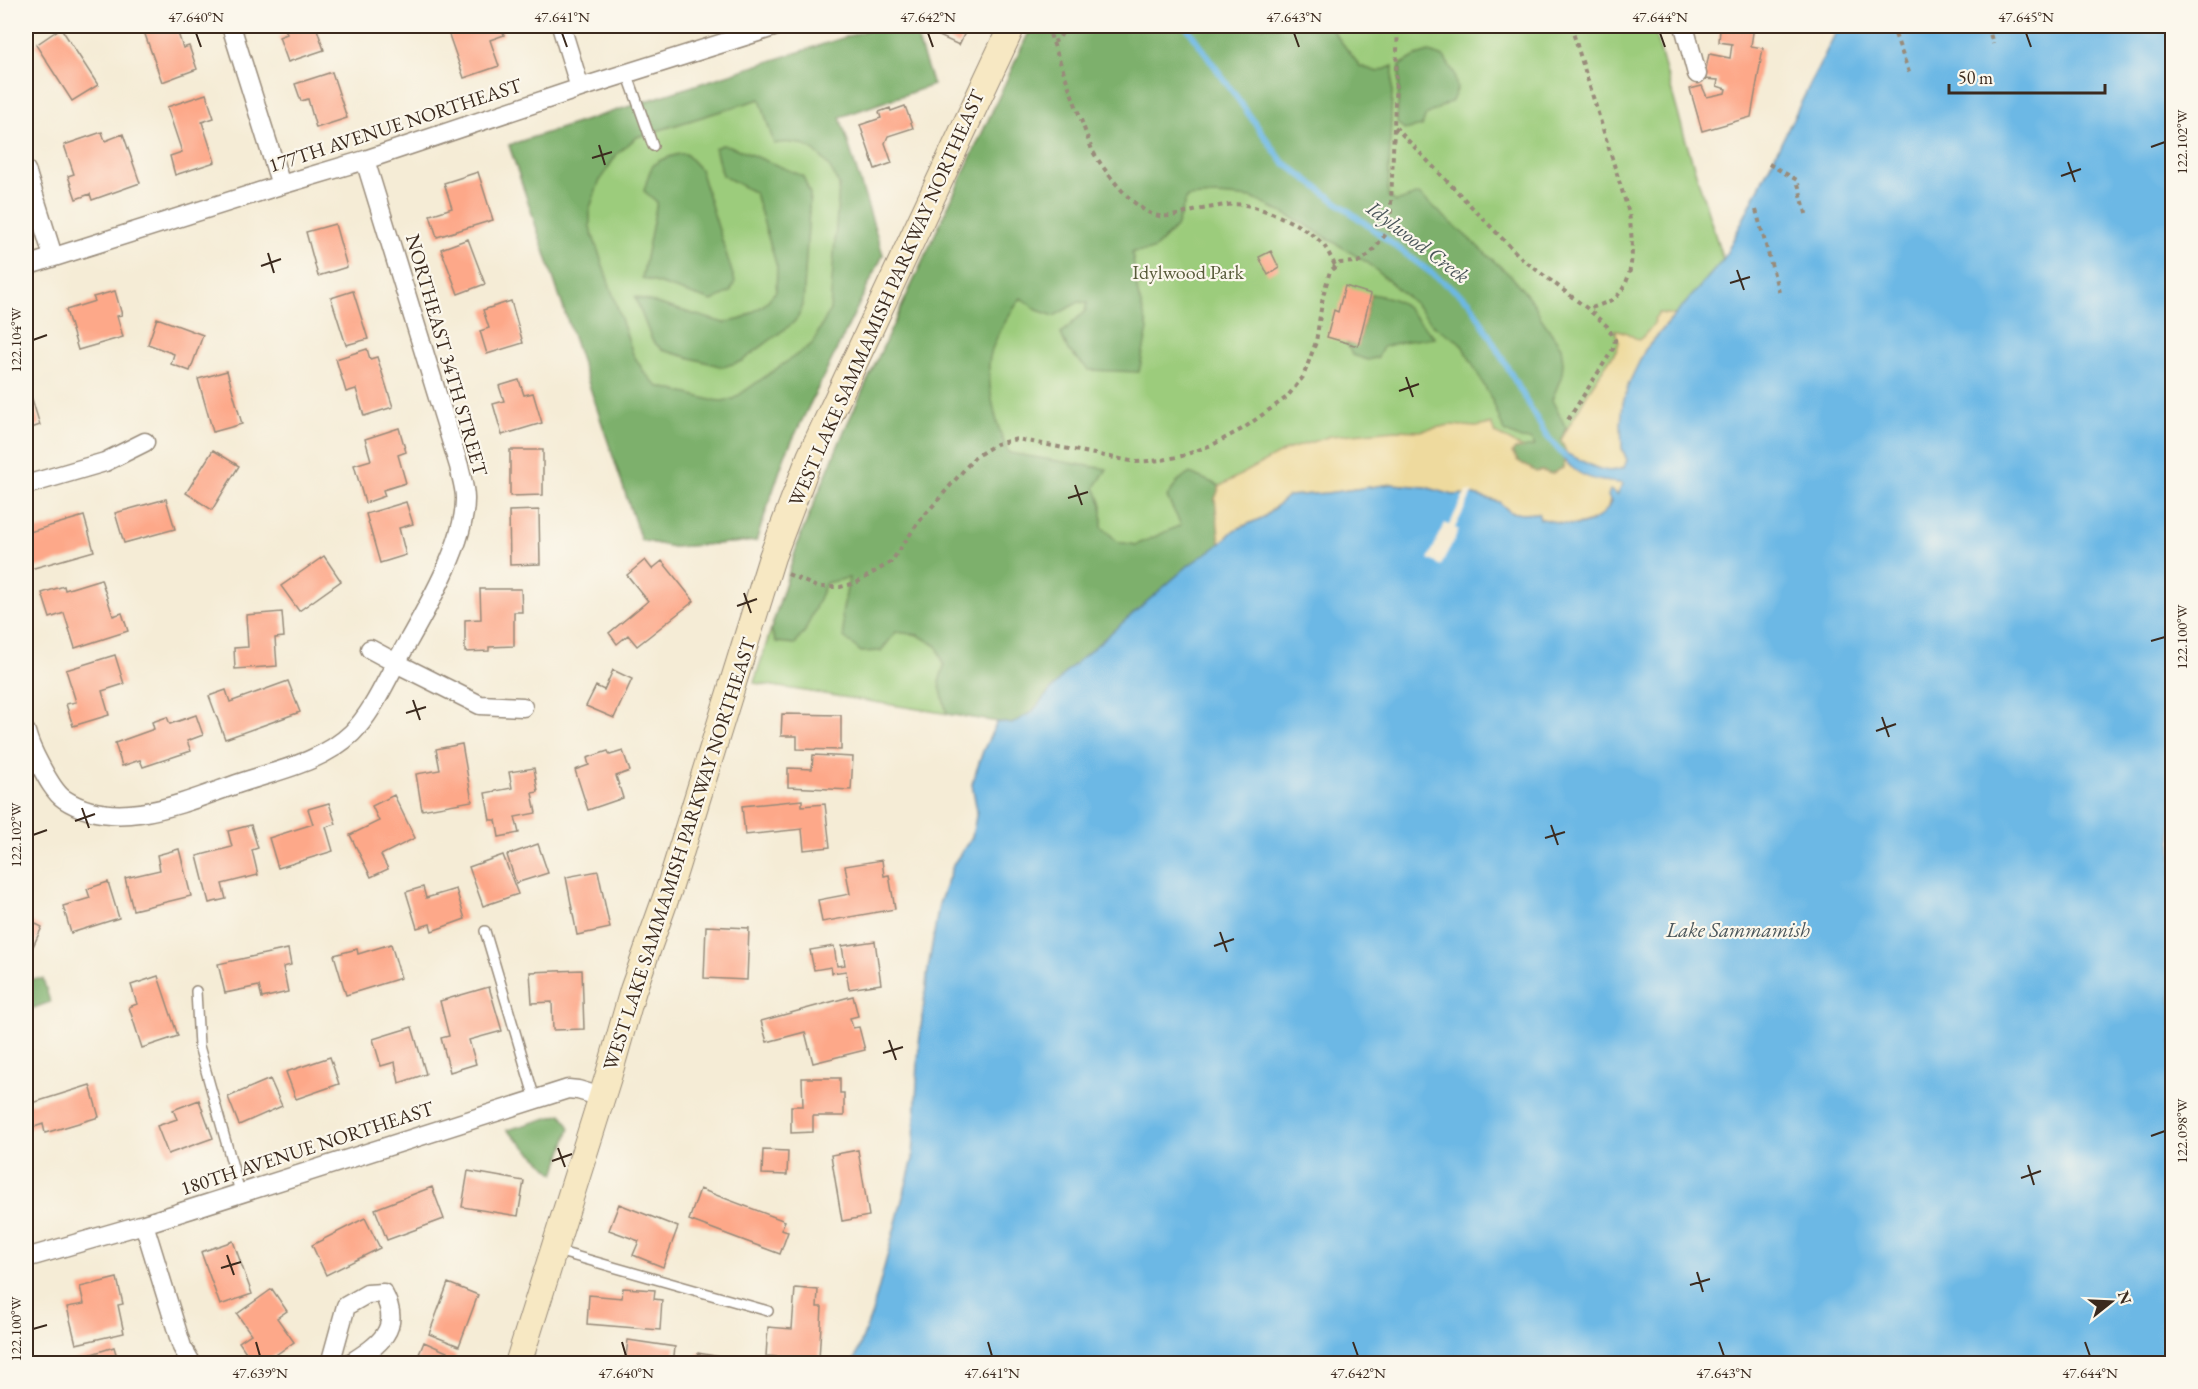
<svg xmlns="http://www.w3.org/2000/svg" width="2198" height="1389" font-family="'EB Garamond',serif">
	<rect width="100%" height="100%" fill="#fbf7ec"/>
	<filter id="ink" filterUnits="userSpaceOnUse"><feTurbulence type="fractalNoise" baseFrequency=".0167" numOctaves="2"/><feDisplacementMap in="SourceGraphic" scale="12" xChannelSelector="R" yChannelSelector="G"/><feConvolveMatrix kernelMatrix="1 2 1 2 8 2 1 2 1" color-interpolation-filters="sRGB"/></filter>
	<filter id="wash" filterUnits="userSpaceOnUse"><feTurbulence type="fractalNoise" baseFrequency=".008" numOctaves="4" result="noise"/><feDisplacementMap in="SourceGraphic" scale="24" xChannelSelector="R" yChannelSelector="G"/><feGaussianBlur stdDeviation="1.35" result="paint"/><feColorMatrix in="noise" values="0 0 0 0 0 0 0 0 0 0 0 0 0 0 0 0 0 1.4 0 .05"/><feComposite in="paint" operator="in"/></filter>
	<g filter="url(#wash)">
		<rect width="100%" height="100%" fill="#f5ecd6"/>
		<path fill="#9ccc7c" stroke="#6c7b4d" stroke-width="1.5" d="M1045,26H1653L1686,141L1723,260L1645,350L1622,448L1220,544L1012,724L754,683L799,540L845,429L1028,34L1036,31L1041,33Z
			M815,47L883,255L785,455L756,541L673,547L641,540L509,145Z"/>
		<path fill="#7db06c" stroke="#5c6d45" stroke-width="1.5" fill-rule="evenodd" d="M880,26H913L933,85L840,117L883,255L785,455L756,541L673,547L641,540L509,145ZM760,99L774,144C807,137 826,156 839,185L830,310L812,344L733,399L722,401L711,400L657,386L644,372L633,354L590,227V208L599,182L617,154L637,137Z
			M1045,26H1329L1360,66L1378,72L1393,66L1388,196L1396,202L1419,194L1513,278L1535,305L1541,318L1561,347L1563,362L1562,375L1552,400L1566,428L1561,440L1567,454L1560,453L1564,461L1563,468L1551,474L1542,471L1536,472L1518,461L1512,453L1515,449L1535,446L1532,440L1521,439L1504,431L1493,402L1463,347L1457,340L1435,327L1415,304L1368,263L1301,222L1252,198L1217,195L1187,197L1176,227L1153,250L1132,252L1138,294L1148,329L1139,372L1089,370L1068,350L1061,334L1085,311L1087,303L1079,302L1054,316L1037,310L1021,298C1009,314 990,344 989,364C988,389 997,432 1009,453L1107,469L1095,487L1102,505V527L1118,542L1136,545L1181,525L1167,497L1179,480L1190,473L1220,486L1215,499L1220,544L1189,565L1067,671L1032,712L1012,724L947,714L939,682L944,666L937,646L918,635L896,632L881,651L861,652L844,637L842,614L849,578L826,583L805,631L795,644L776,642L771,630L799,540L845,429L1028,34L1036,31L1041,33Z
			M1429,52L1444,57L1454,73L1457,90L1452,101L1426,115L1422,126L1404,130L1397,123L1400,65L1416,56Z
			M721,145L730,146L803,176L810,194L803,305L798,317L793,323L742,361L723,367L662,350L652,340L635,297L724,323L742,319L764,305L776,291L777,267L755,193L722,175L715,148Z
			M679,154H686L700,169L735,282L730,292L712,301L642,278L657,202L644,191C652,163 650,162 679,154Z
			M1371,294L1391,298L1403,304L1435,338C1416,339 1401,341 1383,347L1378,357L1368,360L1352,355L1347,343L1358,345Z
			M26,979H43L50,1002L26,1011Z
			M562,1114L570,1128L555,1174L507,1130Z"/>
		<path fill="#eeda9e" stroke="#94825e" stroke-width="1.5" d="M1659,313L1675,315L1645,350L1623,403L1622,448L1627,460L1624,468L1609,472L1583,463L1567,454L1561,440L1593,384L1617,349L1619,342L1615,330C1626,330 1630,336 1639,340C1643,337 1653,326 1655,321L1654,319Z
			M1491,424L1495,433L1523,448L1515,449L1512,453L1518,461L1536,472L1542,471L1551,474L1563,468L1564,461C1579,475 1600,483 1621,482L1623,484L1619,493L1610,499L1606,514C1590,521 1582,527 1564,524C1556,523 1548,519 1540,519L1538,513L1522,514L1510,512L1499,502L1470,494L1453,495L1425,487L1392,484L1327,493L1288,496L1264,517L1233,531L1220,544L1215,499L1220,486L1286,450L1331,436L1395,430L1420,431L1450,425L1476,427Z"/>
		<path fill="#6cb8e5" stroke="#547182" stroke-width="1.5" d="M1839,26H2172V1363L853,1364L872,1313L913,1159L919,1044L928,969L939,904L954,863L972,837L977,811L972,784L983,751L997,722L1012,724L1032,712L1067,671L1189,565L1220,544L1233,531L1264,517L1288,496L1327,493L1392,484L1425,487L1453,495L1470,494L1499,502L1510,512L1522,514L1538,513L1540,519C1548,519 1556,523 1563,524C1583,528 1603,520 1611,502L1608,496L1610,490L1617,495L1623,484C1617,482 1610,482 1603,481C1585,478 1568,469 1560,452C1584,457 1597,478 1624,468L1627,460L1622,448L1621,424L1623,403L1629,383L1645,350L1723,260Z"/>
		<path fill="#f5ecd6" d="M1466,491L1473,492L1455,528L1459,530L1441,566L1428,559L1445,523L1449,525Z"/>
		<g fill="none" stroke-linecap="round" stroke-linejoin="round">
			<path stroke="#6cb8e5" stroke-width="6" d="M1186,26L1282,161L1470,302L1546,435L1565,457"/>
		</g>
		<g id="blocks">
			<path fill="#fda889" d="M142,26H166L168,30L176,27L183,48L189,46L197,69L162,82Z
				M284,26H316L324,50L288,62L279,37L287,34Z
				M465,26H501L504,35L490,40L499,66L464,78L448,32Z
				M931,26H968L959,45L928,31Z
				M1710,26H1754L1751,46L1763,48L1751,117L1702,131L1690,89L1702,86L1707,97L1725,93L1726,89L1717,86L1718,80L1704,79L1709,54L1730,58L1732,44L1719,42L1720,29Z
				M61,28L98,85L72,101L36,45Z
				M332,72L347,118L316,128L308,99L301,101L295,84Z
				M206,94L214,118L202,122L215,162L175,175L170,156L182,152L167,107Z
				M905,106L913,128L888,136L885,143L892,163L875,169L860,125L881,118L879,112L890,108L891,111Z
				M102,132L105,141L123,134L140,183L92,200L90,194L76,199L68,176L74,174L64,145Z
				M478,172L493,220L437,237L430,215L452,208L444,183Z
				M335,224L347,267L318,276L306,232Z
				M468,239L485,284L458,294L441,249Z
				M1271,251L1279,268L1268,275L1259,257Z
				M1345,286L1371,294L1358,346L1327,337L1334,310L1338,312Z
				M115,291L122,315L117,316L123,337L78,350L66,310L95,301L93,297Z
				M353,291L368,339L346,345L331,298Z
				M511,301L523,343L487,354L480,331L489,328L483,310Z
				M157,318L203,335L190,371L171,364L174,354L148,344Z
				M367,349L370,359L377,357L393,407L364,416L356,389L346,392L336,359Z
				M227,371L242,424L213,432L198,379Z
				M519,380L524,395L533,393L542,423L502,435L493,404L504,401L499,386Z
				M32,399L40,425L26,430V401Z
				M399,428L406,452L398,455L406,483L383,490L385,496L365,503L354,465L371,460L365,439Z
				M213,450L239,466L212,510L186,493Z
				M510,450H543V495L510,496Z
				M166,499L175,529L124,543L115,513Z
				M406,502L413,524L399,528L406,555L380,563L366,514Z
				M539,510L540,564L510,565L509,511Z
				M84,516L94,551L27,570L26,533Z
				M324,556L341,581L299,611L281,586Z
				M645,560L652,569L662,561L694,601L637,646L628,635L617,644L609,633L648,601L627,575Z
				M101,579L113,616L122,613L128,631L75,648L64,613L50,618L42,593L64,586L65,590Z
				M480,589H521L522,612H514V646L489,647V651L465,652V620L481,619Z
				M282,612L284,637L275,638L277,666L235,669L234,648L248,647L246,615Z
				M115,655L124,684L102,691L109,715L73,726L66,704L76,702L66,670Z
				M613,670L632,679L614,718L586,706L596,686L604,690Z
				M288,681L300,712L225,739L209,696L226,690L230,702Z
				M782,714L841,715V750L797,749V736H781Z
				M196,715L203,735L187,741L191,751L143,767L140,760L122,766L115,743L154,729L152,722L167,717L170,724Z
				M462,744L472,801L422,810L416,774L440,770L436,749Z
				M608,751L610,755L623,751L630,771L616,776L623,798L588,810L575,770L589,765L587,758Z
				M813,755L853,757L851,790L788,787V768L812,769Z
				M534,768L538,792L532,793L536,813L515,817L519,833L499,837L496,820H490L485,793L512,788L509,772Z
				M394,795L415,838L381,855L388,869L371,877L350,835L379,821L372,806Z
				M802,800V806L825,804L830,847L804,850L802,829L745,835L742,806Z
				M329,803L336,824L326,827L333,851L278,868L269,838L313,824L308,809Z
				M251,825L258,848L252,850L258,875L222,884L226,899L209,903L197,856L232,847L228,831Z
				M538,844L548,873L516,883L507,855Z
				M179,849L191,896L133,910L125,878L160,870L157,855Z
				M503,855L518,894L483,906L469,867Z
				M882,860L884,876L889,875L895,909L822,922L818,900L850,894L845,866Z
				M598,871L610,928L577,935L566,877Z
				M108,882L119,918L71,933L63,906L90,898L87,889Z
				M423,887L426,898L456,889L465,919L432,931L430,924L417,928L406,892Z
				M26,919L42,927L29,955L26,954Z
				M706,926L749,928L747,980L704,978Z
				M875,941L881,984L849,989L846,971L832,973L831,967L814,970L810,950L834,946L837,966L845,965L842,946Z
				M391,944L401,978L346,995L334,955L357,949L358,954Z
				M288,949L291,965L283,967L288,992L262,998L259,986L225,993L218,964Z
				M582,970L584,1029L553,1030L552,1002L532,1003L530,972Z
				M158,976L178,1036L142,1048L129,1007L137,1004L131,985Z
				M489,987L502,1031L469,1040L476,1064L450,1072L441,1038L449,1036L440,1001Z
				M853,996L858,1016L850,1018L853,1028L859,1027L865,1050L813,1063L805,1032L767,1042L761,1021Z
				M412,1027L426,1074L399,1083L395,1062L381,1066L373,1039Z
				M330,1057L339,1084L296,1099L286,1072Z
				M802,1078H840V1093H844V1116H813V1132L791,1133V1106H803Z
				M270,1079L282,1106L239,1125L228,1097Z
				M90,1085L99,1117L45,1133L43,1124L26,1130V1105Z
				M199,1100L213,1138L168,1154L157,1126L177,1119L173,1110Z
				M763,1150L788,1151L787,1175L762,1174Z
				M858,1150L869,1216L842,1221L831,1155Z
				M468,1171L524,1181L518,1216L462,1207Z
				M432,1187L444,1219L387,1240L375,1209Z
				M700,1189L785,1221L781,1230L788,1232L780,1254L689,1220Z
				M619,1204L678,1227L663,1267L633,1255L639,1241L609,1230Z
				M365,1218L380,1248L326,1275L312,1245Z
				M233,1241L252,1294L220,1305L201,1252Z
				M117,1278L123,1304L118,1305L124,1333L76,1344L67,1307L84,1304L80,1287Z
				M448,1283L478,1295L459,1346L429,1334Z
				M623,1288L655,1290L654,1299L662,1300L660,1330L587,1324L589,1295L622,1298Z
				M795,1288L818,1290L817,1307H822L819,1360L766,1356L768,1327L792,1329Z
				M272,1289L287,1311L277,1318L294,1342L263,1364H254L239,1342L251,1334L237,1314Z
				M628,1340L675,1347L673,1364H625Z
				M424,1342L456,1356L453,1364H415Z
				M114,1347L119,1364H74L73,1360Z
				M698,1353L748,1362V1364H696Z"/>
		</g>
	</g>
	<g filter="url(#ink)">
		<use href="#blocks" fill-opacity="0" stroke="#988b7a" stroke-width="1.5"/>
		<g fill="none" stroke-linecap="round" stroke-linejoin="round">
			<defs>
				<path id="lane" d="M627,73L653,146
					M485,931L535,1099
					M196,991L199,1046L240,1192
					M557,1251L768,1311"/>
				<path id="street" d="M231,26L281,185
					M561,26L580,88
					M1684,26L1697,74
					M365,160L459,466C461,476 465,488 465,498C466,546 419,621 396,663L370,649
					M26,170L53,256
					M26,266L281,185L365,160L580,88L777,26
					M26,485L105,462L145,442
					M26,732C29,744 34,754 40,765C46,776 54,792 64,799C117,834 187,801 240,783C279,770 322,762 352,733C371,714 383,687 396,663L480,705L523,707
					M144,1224L182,1347L192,1364
					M26,1258L144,1224L568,1089L578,1090L602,1097
					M330,1364L346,1306L367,1294L383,1293C404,1330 377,1346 349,1364"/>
				<path id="secondary" d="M518,1364L609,1074L633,990L670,886L772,557L810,457L1012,26"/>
			</defs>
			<use href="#lane" stroke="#988b7a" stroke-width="12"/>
			<use href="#street" stroke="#988b7a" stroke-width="21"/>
			<use href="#secondary" stroke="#988b7a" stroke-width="28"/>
			<path stroke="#988b7a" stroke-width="4" stroke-dasharray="4.5 4.5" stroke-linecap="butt" d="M1047,26L1092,150C1103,169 1135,213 1159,216C1174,218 1193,210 1208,208C1220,206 1233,203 1245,205C1267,209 1311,228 1325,247C1329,253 1332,260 1336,267
				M1571,26L1629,213C1632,238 1637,274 1618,295C1612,302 1598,305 1589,309
				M1892,26L1910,75
				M1988,26L1993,44
				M1053,42L1058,40L1066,26
				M1395,127L1521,258L1588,309L1607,326L1615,340L1613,349L1566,423
				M1769,164L1797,180L1807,217
				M1756,210L1779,292
				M788,574L817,587H840L856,583L891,562L918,523L975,457L996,444L1017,439L1136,462L1162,460L1182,456L1214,444L1244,428L1287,397L1303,377L1316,342L1323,296L1330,271L1340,263L1358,262L1369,255L1390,229L1398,26"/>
			<use href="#lane" stroke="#fff" stroke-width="9"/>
			<use href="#street" stroke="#fff" stroke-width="18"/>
			<use href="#secondary" stroke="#f7e8c3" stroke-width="26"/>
		</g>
	</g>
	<path fill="none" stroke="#3b2a1e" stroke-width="2" d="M196,33L201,47M562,33L567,47M928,33L933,47M1294,33L1299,47M1660,33L1665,47M2026,33L2031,47M599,145L605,165M2151,147L2165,142M592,158L612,152M2068,162L2075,182M2061,176L2081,169M268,253L274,273M261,266L281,259M1737,270L1744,290M1730,283L1750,277M33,340L47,335M1406,377L1413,397M1399,391L1419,384M1075,485L1082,505M1068,498L1088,492M744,593L751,613M737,606L757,599M2151,641L2165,637M413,700L420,720M406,713L426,707M1882,717L1889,737M1876,731L1896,724M82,808L89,828M75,821L95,814M1551,825L1558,845M33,835L47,830M1545,838L1565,832M1220,932L1227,952M1214,946L1234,939M889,1040L896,1060M883,1053L903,1047M2151,1136L2165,1131M558,1148L565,1167M552,1161L572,1154M2028,1165L2034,1185M2021,1178L2041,1171M227,1255L234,1275M221,1268L241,1262M1697,1272L1703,1292M1690,1285L1710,1279M33,1329L47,1325M256,1342L260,1356M622,1342L626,1356M988,1342L992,1356M1353,1342L1358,1356M1719,1342L1724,1356M2085,1342L2090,1356"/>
	<g text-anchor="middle" stroke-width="4.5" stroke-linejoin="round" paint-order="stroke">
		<g font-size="20" fill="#3b2a1e" stroke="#fbf7ec">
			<text transform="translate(395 125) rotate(-18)" y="7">177TH AVENUE NORTHEAST</text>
			<text transform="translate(886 298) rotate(-66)" y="7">WEST LAKE SAMMAMISH PARKWAY NORTHEAST</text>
			<text transform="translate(447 355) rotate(74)" y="7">NORTHEAST 34TH STREET</text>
			<text transform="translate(679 854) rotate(-72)" y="7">WEST LAKE SAMMAMISH PARKWAY NORTHEAST</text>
			<text transform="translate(307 1148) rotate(-18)" y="7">180TH AVENUE NORTHEAST</text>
		</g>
		<g font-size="20" fill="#585b3a" stroke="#fbf7ec">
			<text x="1188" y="279">Idylwood Park</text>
		</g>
		<g font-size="21" font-style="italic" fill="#4a555a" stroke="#fbf7ec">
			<text transform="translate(1418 242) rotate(37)" y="7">Idylwood Creek</text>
			<text x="1738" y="937">Lake Sammamish</text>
		</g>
	</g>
	<rect width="2198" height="1389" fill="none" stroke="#fbf7ec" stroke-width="66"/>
	<g transform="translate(2111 1302) rotate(72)" stroke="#fbf7ec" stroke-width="4.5" paint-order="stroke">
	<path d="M0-4.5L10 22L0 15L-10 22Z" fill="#3b2a1e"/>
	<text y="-9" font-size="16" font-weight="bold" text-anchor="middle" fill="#3b2a1e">N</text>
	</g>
	<path d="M1949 84v9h156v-9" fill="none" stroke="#3b2a1e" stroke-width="3"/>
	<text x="1958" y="84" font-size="18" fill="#3b2a1e" stroke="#fbf7ec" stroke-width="4.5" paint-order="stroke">50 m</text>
	<rect x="33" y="33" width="2132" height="1323" fill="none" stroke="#3b2a1e" stroke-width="2"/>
	<g font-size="15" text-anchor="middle" fill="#3b2a1e">
		<text x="196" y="22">47.640°N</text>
		<text x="562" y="22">47.641°N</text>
		<text x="928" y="22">47.642°N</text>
		<text x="1294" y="22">47.643°N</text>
		<text x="1660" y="22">47.644°N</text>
		<text x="2026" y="22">47.645°N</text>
		<text transform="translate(2182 142) rotate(-90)" y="5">122.102°W</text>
		<text transform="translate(16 340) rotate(-90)" y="5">122.104°W</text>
		<text transform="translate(2182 637) rotate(-90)" y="5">122.100°W</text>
		<text transform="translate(16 835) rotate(-90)" y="5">122.102°W</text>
		<text transform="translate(2182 1131) rotate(-90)" y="5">122.098°W</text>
		<text transform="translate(16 1329) rotate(-90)" y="5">122.100°W</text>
		<text x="260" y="1378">47.639°N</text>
		<text x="626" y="1378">47.640°N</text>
		<text x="992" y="1378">47.641°N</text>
		<text x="1358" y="1378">47.642°N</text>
		<text x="1724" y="1378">47.643°N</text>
		<text x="2090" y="1378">47.644°N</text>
	</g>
</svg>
